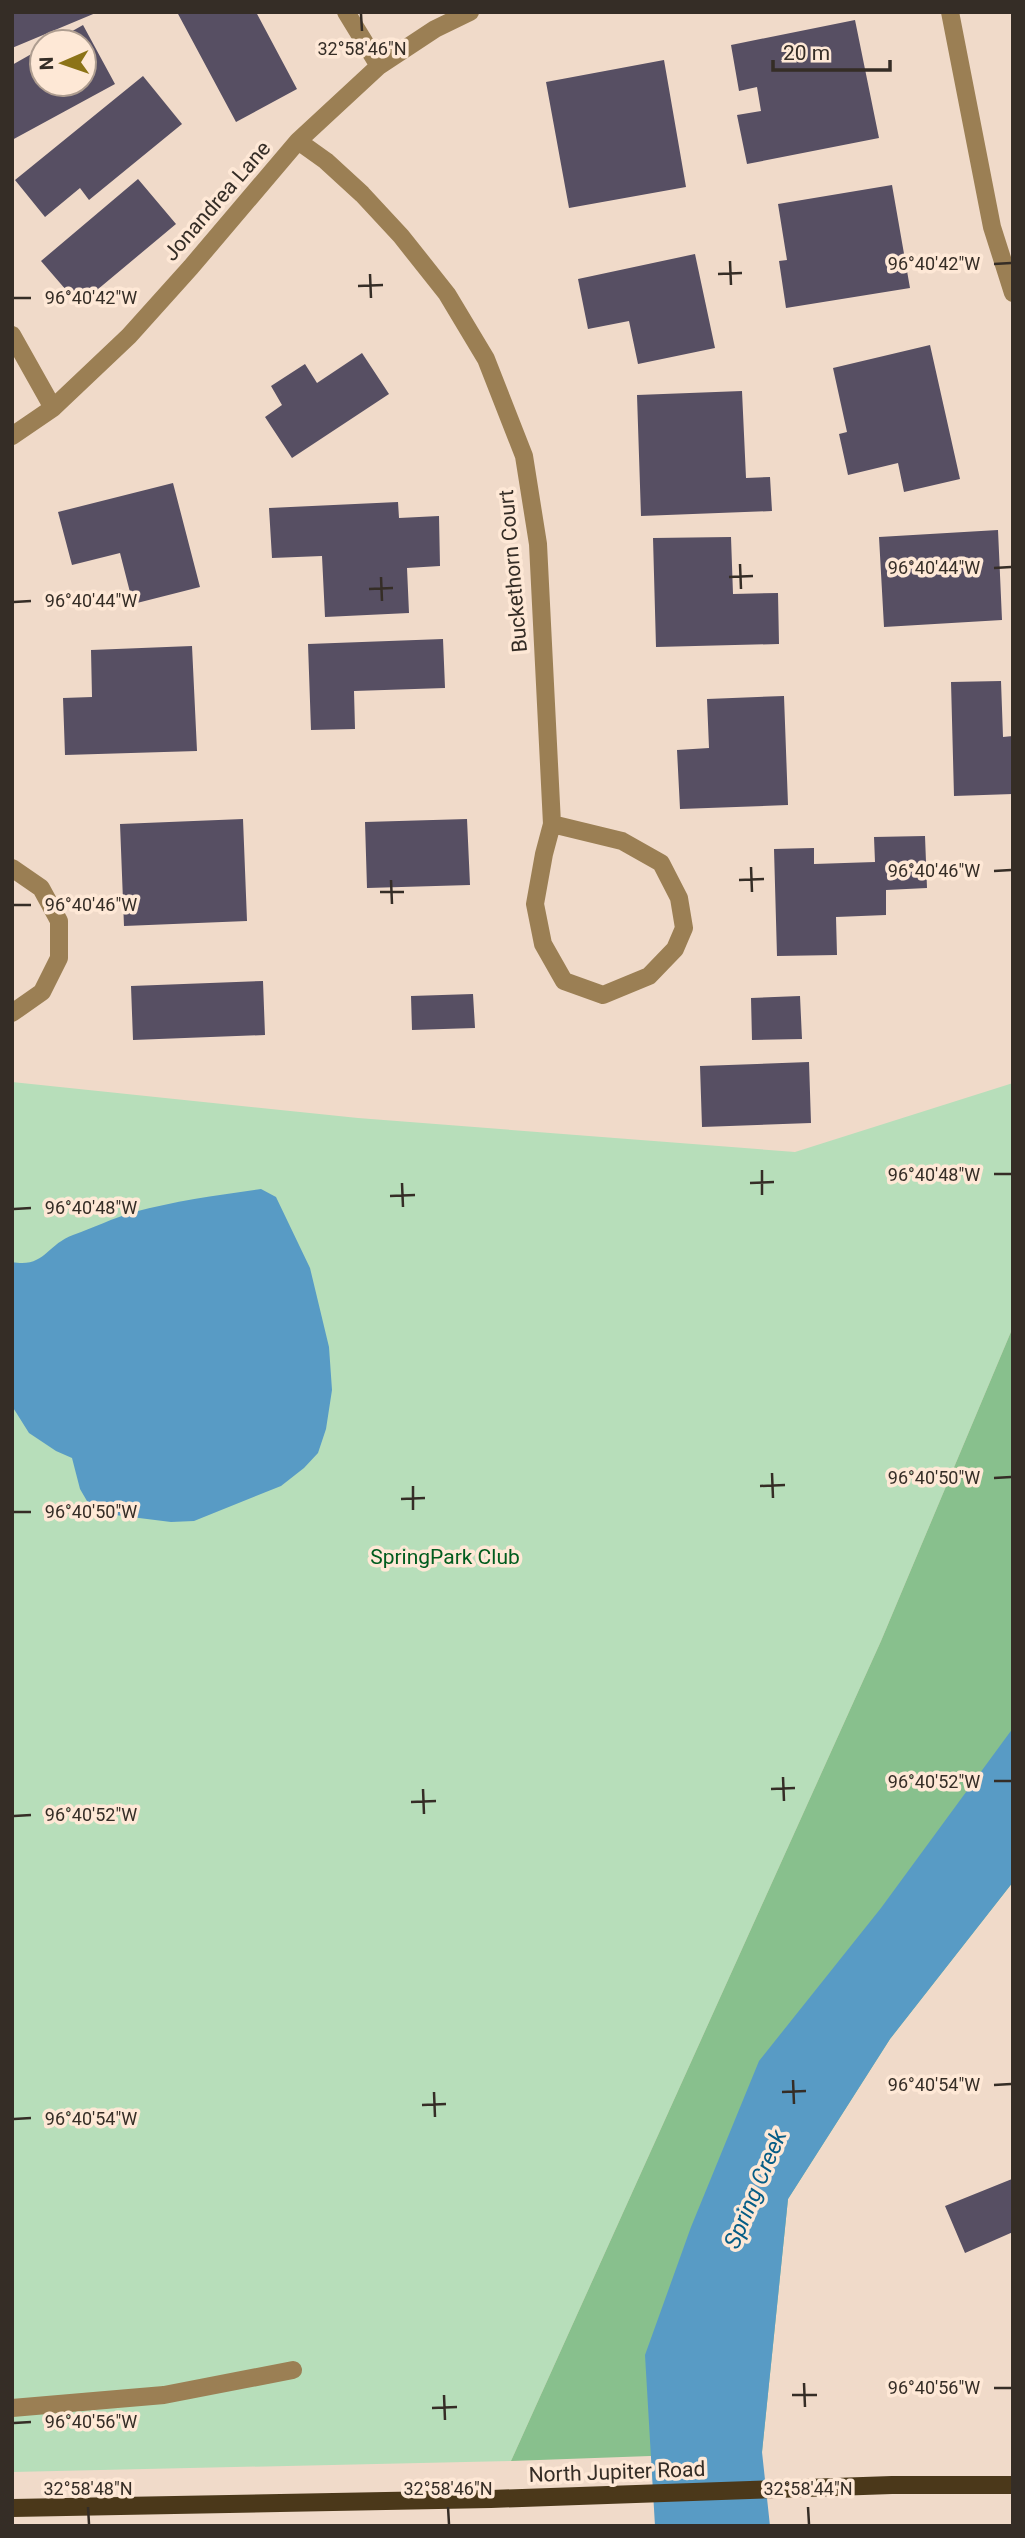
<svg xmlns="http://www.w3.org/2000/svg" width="1025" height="2538" font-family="Roboto,sans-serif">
	<rect width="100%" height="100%" fill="#f0dac9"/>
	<path fill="#b7deba" d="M12,1082L358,1118L795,1152L1013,1083V1327L881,1641L511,2461L12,2472Z"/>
	<path fill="#88c08d" d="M1013,1327V1882L890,2039L788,2199L762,2452L511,2461L881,1641Z"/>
	<path fill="#589bc5" d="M261,1189L276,1197L310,1268L329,1347L332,1390L326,1429L318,1453L304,1468L281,1486L194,1521L171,1522L107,1514L87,1501L80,1489L72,1458L56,1451L29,1433L12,1406V1262C45,1268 46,1245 73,1235C93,1228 113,1218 134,1212C175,1201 218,1195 261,1189Z
		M1013,1728V1882L890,2039L788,2199L762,2452L770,2526H655L645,2355L691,2227L759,2061L881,1908Z"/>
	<path fill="#574f63" d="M12,12H98L12,48Z
		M177,12H256L297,89L236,122Z
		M855,20L879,138L747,164L737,115L761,111L757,87L739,91L731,45Z
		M83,25L115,84L12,140V65L42,48V84H84V42H53Z
		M664,60L686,187L569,208L546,82Z
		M143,76L182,124L89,200L80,188L45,217L15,180Z
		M138,179L176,224L79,305L41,261Z
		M892,185L910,288L786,308L779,261L787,260L778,204Z
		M695,254L715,348L638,364L629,321L588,329L578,279Z
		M930,345L960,479L904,492L898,463L848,475L839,434L847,432L833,368Z
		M362,353L389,394L292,458L265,417L282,405L271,386L305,364L317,383Z
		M742,391L746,478L770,477L772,511L641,516L637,395Z
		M173,483L200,587L133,604L120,553L72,565L58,512Z
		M398,502L399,518L439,516L440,566L407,568L409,613L325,617L322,556L272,558L269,508Z
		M998,530L1002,620L884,627L879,537Z
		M731,537L733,594L778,593L779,644L656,647L653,538Z
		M443,639L445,688L354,691L355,729L311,730L308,644Z
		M192,646L197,751L65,755L63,698L92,697L91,650Z
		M1001,681L1003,737L1013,736V794L954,796L951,682Z
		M784,696L788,805L680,809L677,750L709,748L707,699Z
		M243,819L247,921L124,926L120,824Z
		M467,819L470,885L367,888L365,822Z
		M925,836L927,888L886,890V915L836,917L837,955L777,956L774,849L814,848V864L875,862L874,837Z
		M263,981L265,1035L133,1040L131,986Z
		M473,994L475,1028L412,1030L411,996Z
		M800,996L802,1039L752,1040L751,998Z
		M809,1062L811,1123L702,1127L700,1066Z
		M1012,2179L1013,2232L965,2253L945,2206Z"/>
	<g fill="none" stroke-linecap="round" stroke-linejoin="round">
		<path stroke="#9b7f54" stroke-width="18" d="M346,12L379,66
			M950,12L992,227L1013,293
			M298,141L326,161L362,194L401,236L447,294L486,359L524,456L538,544L552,824
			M12,335L53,408
			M12,436L53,408L129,336L191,267L298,141L379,66L435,29L470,12
			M552,824L622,841L661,863L679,898L684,928L675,949L649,976L603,995L564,981L543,944L535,904L544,854Z
			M12,868L41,888L59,921V958L42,992L12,1013
			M12,2408L164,2395L293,2370"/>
		<path stroke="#4b381a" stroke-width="18" d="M12,2508L491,2499L892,2485H1013"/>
	</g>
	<path fill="none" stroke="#352d26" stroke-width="2.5" d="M361,14L362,31M730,261L731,285M994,264L1011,263M370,274L371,298M718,274L742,273M358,286L383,285M14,298H31M740,564L741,589M994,568L1011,567M381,577L382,601M729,577L753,576M369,589L393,588M14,602L31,601M751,867L752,892M994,871L1011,870M391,880L392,904M739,880L764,879M380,892H404M14,905H31M762,1170V1195M994,1174H1011M402,1183L403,1207M750,1183L774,1182M390,1196L415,1195M14,1209L31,1208M772,1473L773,1498M994,1478L1011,1477M413,1486V1510M760,1486L785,1485M401,1499L425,1498M14,1512H31M783,1777L784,1801M994,1781H1011M423,1789L424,1814M771,1789L795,1788M411,1802L436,1801M14,1816L31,1815M793,2080L794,2104M994,2085L1011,2084M434,2092L435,2117M782,2092L806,2091M422,2105L446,2104M14,2119L31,2118M804,2383L805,2407M994,2388H1011M444,2395L445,2420M792,2395H817M432,2408L457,2407M14,2423L31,2422M88,2507L89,2524M448,2507L449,2524M808,2507L809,2524"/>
	<g text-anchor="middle" stroke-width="7" stroke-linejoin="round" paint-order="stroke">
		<g font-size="21" fill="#352d26" stroke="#fee8d6">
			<text transform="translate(217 201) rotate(-49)" y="7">Jonandrea Lane</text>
			<text transform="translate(513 571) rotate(-95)" y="7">Buckethorn Court</text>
			<text transform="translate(617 2472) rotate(-2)" y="7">North Jupiter Road</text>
		</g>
		<g font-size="21" fill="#015c1e" stroke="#fee8d6">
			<text x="445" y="1564">SpringPark Club</text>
		</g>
		<g font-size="23" font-style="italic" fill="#065d86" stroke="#fee8d6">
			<text transform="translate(755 2189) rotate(-67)" y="8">Spring Creek</text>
		</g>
	</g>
	<g font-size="18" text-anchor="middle" fill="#352d26" stroke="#fee8d6" stroke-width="7" stroke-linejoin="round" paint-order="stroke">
		<text x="362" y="55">32°58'46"N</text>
		<text x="934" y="270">96°40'42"W</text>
		<text x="91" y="304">96°40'42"W</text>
		<text x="934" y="574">96°40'44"W</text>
		<text x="91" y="607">96°40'44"W</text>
		<text x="934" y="877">96°40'46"W</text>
		<text x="91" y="911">96°40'46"W</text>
		<text x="934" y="1181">96°40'48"W</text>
		<text x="91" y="1214">96°40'48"W</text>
		<text x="934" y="1484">96°40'50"W</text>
		<text x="91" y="1518">96°40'50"W</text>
		<text x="934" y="1788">96°40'52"W</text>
		<text x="91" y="1821">96°40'52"W</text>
		<text x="934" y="2091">96°40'54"W</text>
		<text x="91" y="2125">96°40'54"W</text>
		<text x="934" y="2394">96°40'56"W</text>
		<text x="91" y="2428">96°40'56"W</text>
		<text x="88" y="2495">32°58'48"N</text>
		<text x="448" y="2495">32°58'46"N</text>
		<text x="808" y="2495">32°58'44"N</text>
	</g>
	<rect width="1025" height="2538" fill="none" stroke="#352d26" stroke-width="28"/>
	<g transform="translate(63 63) rotate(268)"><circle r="33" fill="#fee8d6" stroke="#ae9d90" stroke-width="2"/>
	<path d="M0-5L12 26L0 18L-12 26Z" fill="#8c7317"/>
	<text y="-10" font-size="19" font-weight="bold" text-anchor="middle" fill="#352d26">N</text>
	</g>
	<path d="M773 60v10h117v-10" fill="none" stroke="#352d26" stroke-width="3.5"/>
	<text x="783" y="60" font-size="21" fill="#352d26" stroke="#fee8d6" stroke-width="5" paint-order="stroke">20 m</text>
</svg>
